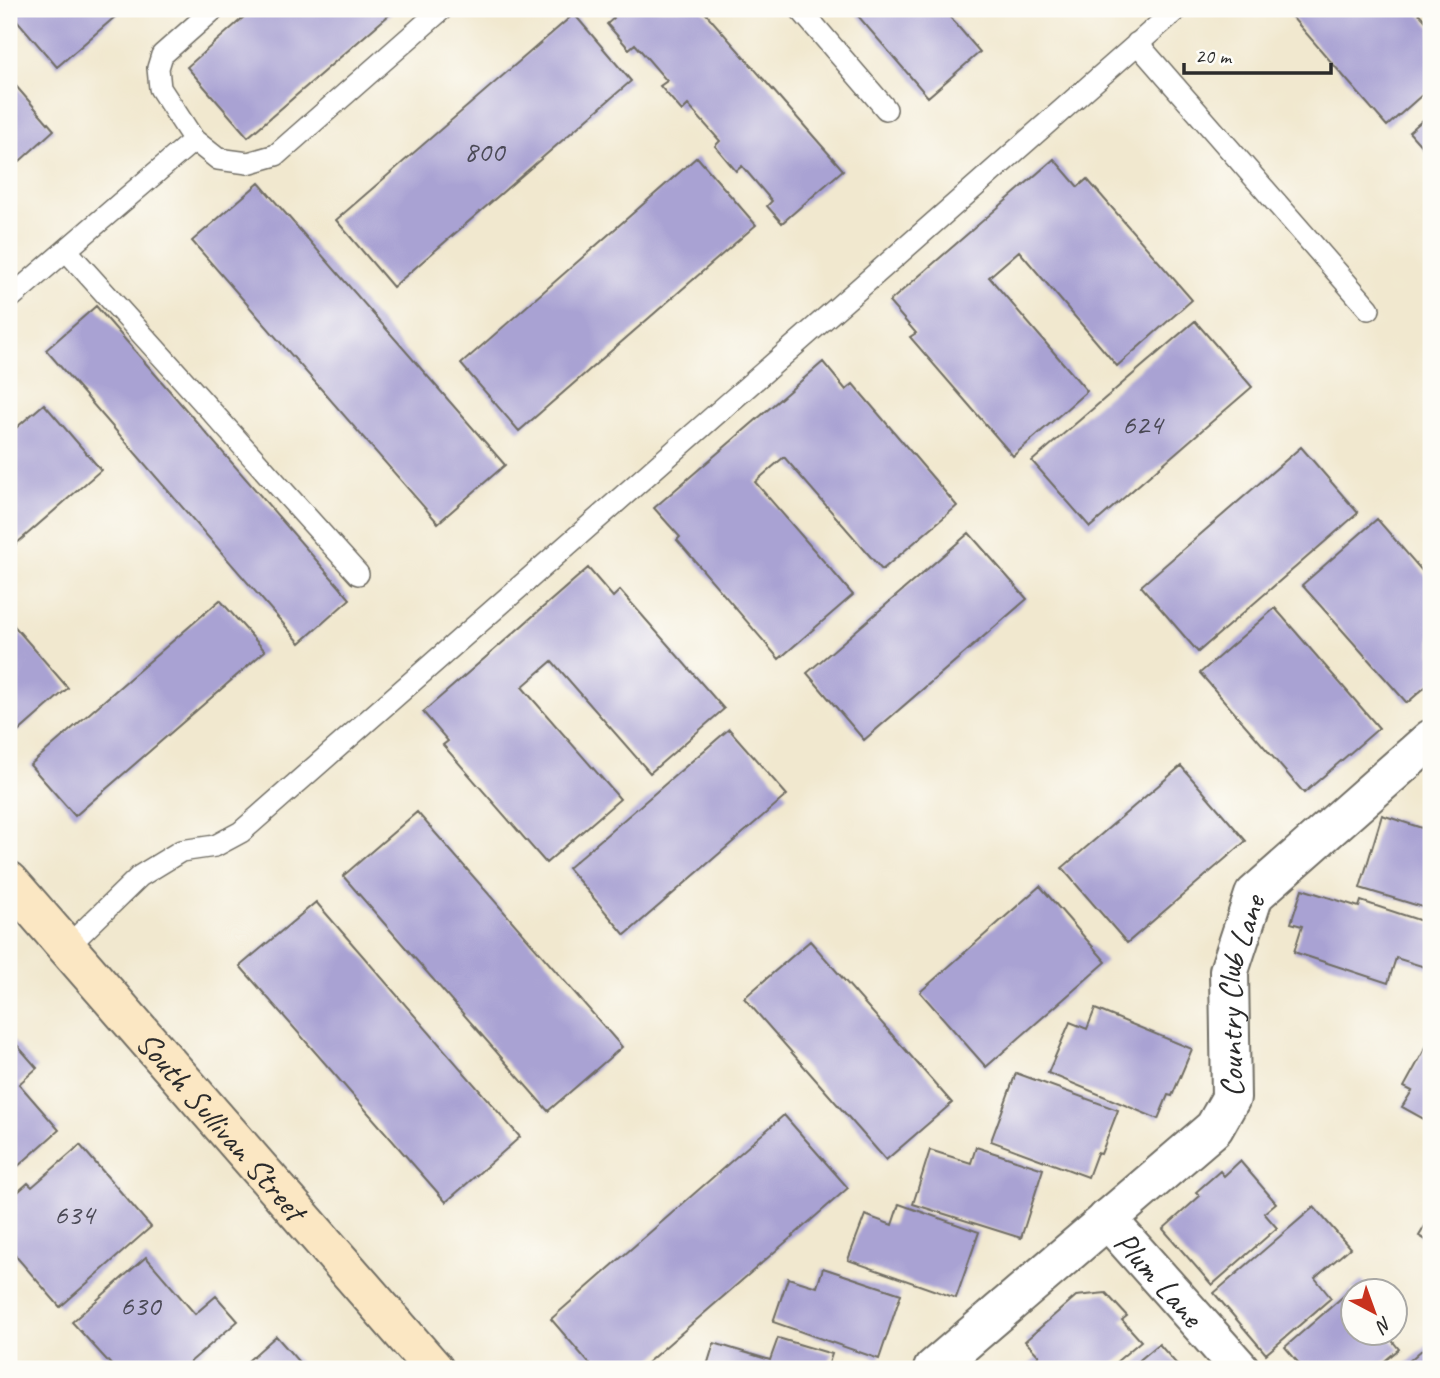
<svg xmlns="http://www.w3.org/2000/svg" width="1440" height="1378" font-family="Caveat,sans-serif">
	<rect width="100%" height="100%" fill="#fdfcf7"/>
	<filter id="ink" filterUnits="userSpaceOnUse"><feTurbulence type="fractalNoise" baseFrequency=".0143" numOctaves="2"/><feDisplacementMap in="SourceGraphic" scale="14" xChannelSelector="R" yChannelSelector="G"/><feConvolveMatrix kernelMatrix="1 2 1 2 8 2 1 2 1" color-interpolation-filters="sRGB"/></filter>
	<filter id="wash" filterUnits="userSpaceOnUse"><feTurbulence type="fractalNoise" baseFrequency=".00686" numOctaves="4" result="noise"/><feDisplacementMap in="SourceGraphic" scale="28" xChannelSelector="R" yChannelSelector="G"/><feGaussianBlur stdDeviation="1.57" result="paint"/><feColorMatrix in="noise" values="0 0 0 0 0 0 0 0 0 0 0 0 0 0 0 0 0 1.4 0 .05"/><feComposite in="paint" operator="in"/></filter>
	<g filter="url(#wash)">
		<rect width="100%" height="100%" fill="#f1e8cf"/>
		<g id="blocks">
			<path fill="#a9a2d3" d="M9,9H124L57,67L9,11Z
				M253,9H396L248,137L187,67Z
				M606,9H702L843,170L782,223L767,206L772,201L742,166L736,171L715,146L720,141L688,105L682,111L660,86L667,81L635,44L629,49L607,24L614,18Z
				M852,9H943L980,52L928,97Z
				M1285,9H1415L1431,27V87L1387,126Z
				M574,14L631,81L393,287L336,220Z
				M9,78L54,130L9,171Z
				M1431,113V157L1409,132Z
				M697,157L756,225L519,431L461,364Z
				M1054,159L1078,187L1087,179L1192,300L1117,366L1019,251L989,277L1087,391L1013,456L910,337L916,333L889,302Z
				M259,183L505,465L438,523L192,241Z
				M96,306L350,599L300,643L46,350Z
				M1195,321L1252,387L1090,527L1032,461Z
				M823,362L846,390L853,384L957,506L882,570L784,457L755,482L853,595L779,659L677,540L680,537L654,508Z
				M44,404L101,470L9,550V434Z
				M1301,447L1358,513L1198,652L1141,586Z
				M1377,519L1431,581V682L1407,703L1302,585Z
				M969,533L1027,599L864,740L807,673Z
				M588,568L613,597L620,590L724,709L650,773L552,661L522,687L620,799L546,863L443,745L448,741L423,712Z
				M220,600L265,651L75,816L30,765Z
				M1275,608L1379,728L1304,793L1200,673Z
				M9,620L68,688L18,732L9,722Z
				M729,729L787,795L625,935L568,868Z
				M1181,766L1246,841L1127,943L1062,868Z
				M417,812L622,1047L548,1111L343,876Z
				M1382,815L1431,831V902L1429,909L1360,888Z
				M1040,886L1106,962L986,1067L920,992Z
				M1302,889L1359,907L1361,901L1431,924V969L1396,958L1388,983L1294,952L1302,926L1291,923Z
				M316,902L520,1137L446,1202L240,966Z
				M810,941L952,1103L886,1160L744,998Z
				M1095,1009L1192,1049L1172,1096L1168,1095L1158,1119L1048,1073L1070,1022L1087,1029Z
				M9,1036L37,1068L19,1084L59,1130L17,1167L9,1157Z
				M1431,1038V1123L1402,1107L1412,1091L1404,1087Z
				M1016,1073L1118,1110L1101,1154L1097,1153L1088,1177L991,1141Z
				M784,1115L848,1188L640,1369H594L551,1319Z
				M80,1145L151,1227L60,1307L14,1254L9,1259V1200L28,1183L32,1187Z
				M976,1147L1043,1169L1021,1238L913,1204L930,1150L971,1163Z
				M1240,1161L1276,1203L1264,1213L1277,1228L1212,1285L1163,1229L1200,1196L1196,1192L1220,1171L1224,1176Z
				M899,1204L979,1232L956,1298L848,1260L865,1215L892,1225Z
				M1314,1207L1350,1248L1315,1278L1331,1298L1266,1354L1214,1293Z
				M1431,1216V1243L1419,1236Z
				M146,1257L195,1314L216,1296L238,1321L189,1363L195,1369H115L72,1322Z
				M823,1268L901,1294L879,1359L773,1322L788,1278L817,1287Z
				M1362,1280L1371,1290H1352V1332H1385L1399,1349L1375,1369H1299L1302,1367L1285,1347Z
				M1106,1293L1127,1316L1122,1320L1141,1341L1108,1369H1029L1027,1366L1039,1356L1025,1341L1076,1296Z
				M276,1336L305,1369H239Z
				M778,1338L832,1354L827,1369H706L714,1343L770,1360Z
				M1431,1342V1369H1400Z
				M1159,1344L1181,1369H1129Z"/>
		</g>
	</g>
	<g filter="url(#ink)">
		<use href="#blocks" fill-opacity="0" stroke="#706d64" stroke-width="2"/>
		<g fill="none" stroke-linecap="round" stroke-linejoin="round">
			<defs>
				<path id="lane" d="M214,9L162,55L158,68L160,88L194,140L218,159L248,163L276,155L442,9
					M800,9L886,109
					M1137,43L1369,309
					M66,250L358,574
					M9,299L194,140
					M66,948L140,876L181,851L215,846L241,832L1177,9"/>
				<g id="street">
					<path id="s1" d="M1107,1219L1240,1369"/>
					<path id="s2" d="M933,1369L1214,1128L1231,1098L1229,971L1254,895L1431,739"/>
				</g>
				<g id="secondary">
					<path id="s3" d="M9,881L434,1369"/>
				</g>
			</defs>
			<use href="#lane" stroke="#706d64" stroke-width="24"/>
			<use href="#street" stroke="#706d64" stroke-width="42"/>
			<use href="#secondary" stroke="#706d64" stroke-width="42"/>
			<use href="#lane" stroke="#fff" stroke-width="21"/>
			<use href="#street" stroke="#fff" stroke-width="38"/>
			<use href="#secondary" stroke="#fbe7c3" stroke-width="38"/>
		</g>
	</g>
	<g text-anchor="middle" stroke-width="6" stroke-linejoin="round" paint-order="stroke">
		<g font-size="30" fill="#4a4955">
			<text x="484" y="161">800</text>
			<text x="1142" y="434">624</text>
			<text x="74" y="1224">634</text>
			<text x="140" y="1315">630</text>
		</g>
		<g font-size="33" fill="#2b2b2b" stroke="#fdfcf7">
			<text dy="12" stroke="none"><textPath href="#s2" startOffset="508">Country Club Lane</textPath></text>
			<text dy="12" stroke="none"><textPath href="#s3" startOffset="324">South Sullivan Street</textPath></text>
			<text dy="12" stroke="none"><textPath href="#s1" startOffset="79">Plum Lane</textPath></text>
		</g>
	</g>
	<rect width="1440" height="1378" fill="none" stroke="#fdfcf7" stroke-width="35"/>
	<g transform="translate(1374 1312) rotate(139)"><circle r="33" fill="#fdfcf7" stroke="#a9a8a5" stroke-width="2"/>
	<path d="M0-5L12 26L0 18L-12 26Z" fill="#c8321e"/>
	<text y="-10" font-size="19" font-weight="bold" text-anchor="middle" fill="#2b2b2b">N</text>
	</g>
	<path d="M1184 63v10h147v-10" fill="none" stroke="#2b2b2b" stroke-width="3.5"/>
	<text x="1195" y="63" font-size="21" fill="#2b2b2b" stroke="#fdfcf7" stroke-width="5" paint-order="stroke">20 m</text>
</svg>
